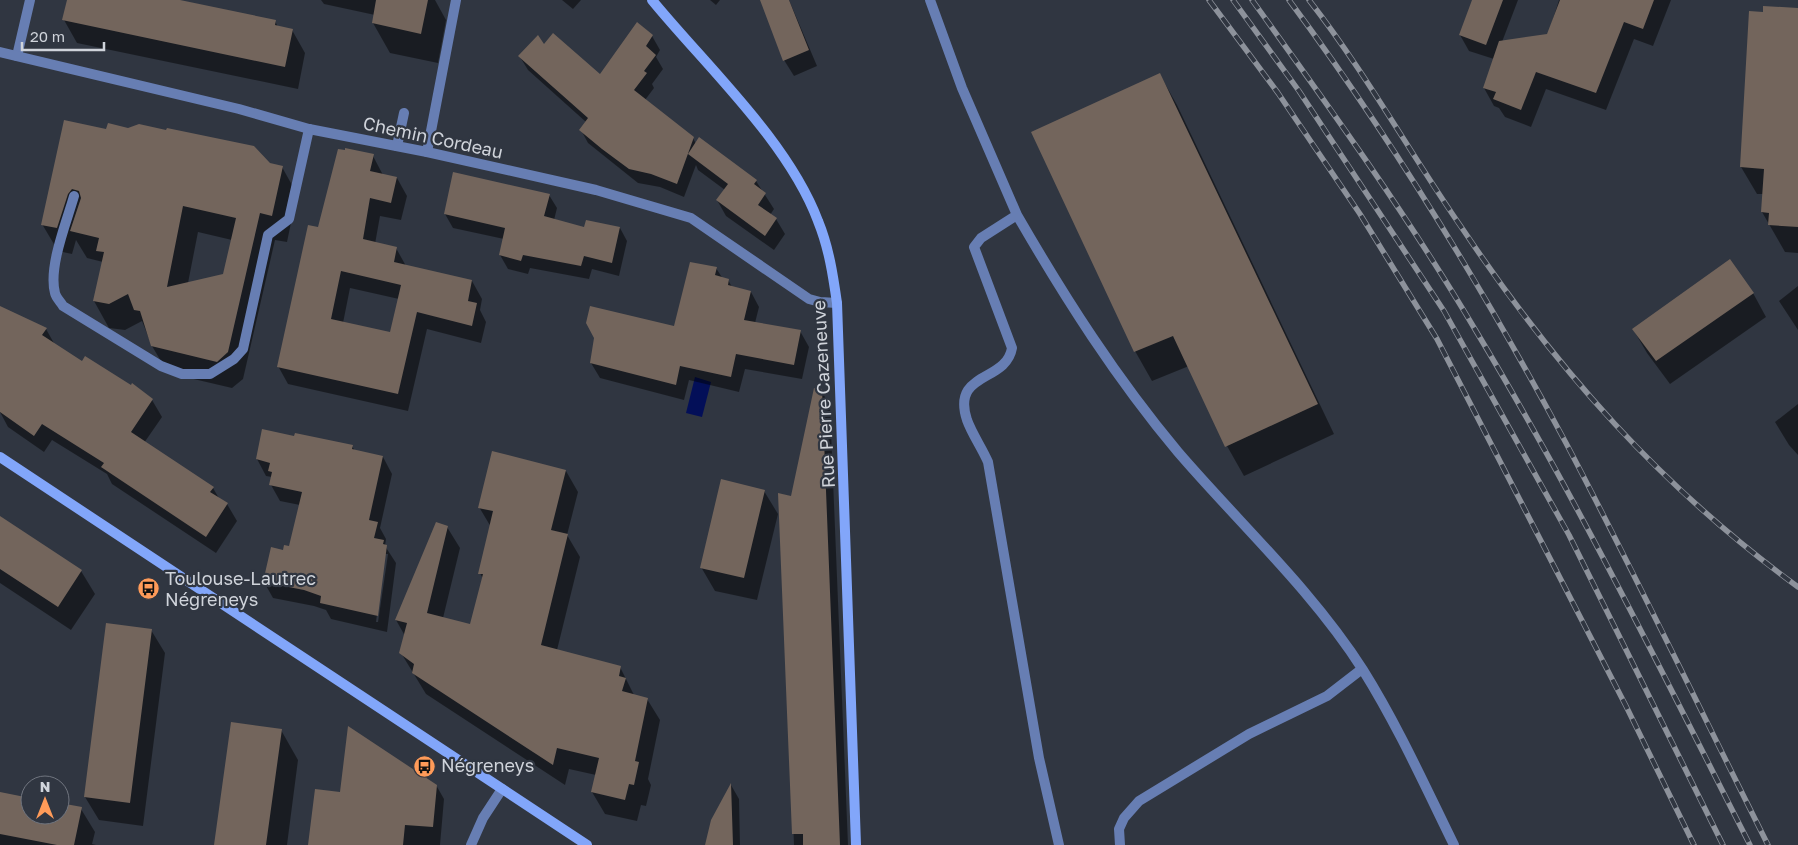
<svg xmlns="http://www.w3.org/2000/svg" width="1798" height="845" font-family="'Golos Text',sans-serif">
	<rect width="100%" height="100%" fill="#303641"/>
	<path fill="#030f58" d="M695,377L711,382L702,417L686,413Z"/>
	<path fill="#0007" fill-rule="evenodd" d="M68,0H174L275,21L278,27L292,30L305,53L298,89L77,43L64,20Z
		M321,0H435L446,20L438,63L390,53L373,23L375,15L324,4Z
		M562,0H581L573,9Z
		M710,0H720L716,5Z
		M771,0H789L817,66L794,76L784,60L764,8Z
		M1474,0H1518L1502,42L1548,35L1559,0H1671L1653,46L1634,39L1606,110L1546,89L1531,127L1505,117L1499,108L1494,106L1484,88L1494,59L1469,51L1460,35Z
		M1798,10V253L1785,252L1762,212L1763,194H1757L1741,167L1764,13Z
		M638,23L652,36L660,50L656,57L663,69L652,84L654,88L645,100L693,138L696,144L756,181L774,209L770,215L776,219L785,234L774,250L726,216L717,200L725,190L698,170L696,165L684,197L660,187L638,183L588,143L581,130L586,122L528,70L520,57L544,46L600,76Z
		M1160,75L1177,105L1334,434L1244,476L1227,446L1189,366L1152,381L1135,351Z
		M65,122L282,167L297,194L287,242L275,240L243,379L232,388L168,373L152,346L142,321L125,330L109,328L94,301L103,262L87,258L76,240L72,254L58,251L42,224ZM198,232L232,240L224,275L188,283Z
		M373,156L383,175L397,178L407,196L401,220L380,216L375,244L396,248L406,266L472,281L482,299L480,310L486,322L481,343L427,329L408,411L288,384L278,366L319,229ZM350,288L399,299L391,333L343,323Z
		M549,195L557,208L554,220L585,228H620L627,241L619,276L592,269L589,279L530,268L528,274L508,269L500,255L504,239L453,228L445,214Z
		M716,268L723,279L728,280L732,287L751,292L759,307L755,323L800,331L809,347L802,379L745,369L739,392L689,380L684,400L600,378L591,363L675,328Z
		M1798,286V330L1779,301Z
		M1753,293L1766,317L1670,384L1647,353L1633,329Z
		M0,308L46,329L55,345L83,363L131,387L132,385L152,400L162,417L144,443L213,488L220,500L227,504L237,521L216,553L112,484L107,474L52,440L44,452L8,427L0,412Z
		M821,390L830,406L848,845H794L780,494L792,497Z
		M1798,404V455L1789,445L1775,422Z
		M352,446L355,451L383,457L392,474L380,528L386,539L385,546L396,563L387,632L331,619L326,610L314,606L273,598L264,582L284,551L290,548L300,505L280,501L271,485L272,477L266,476L257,459ZM385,554H388L378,622H376Z
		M566,471L578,492L567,535L580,557L557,650L620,667L634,695L647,699L660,720L648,779L651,785L646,806L641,805L637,821L605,814L592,792L596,775L569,769L565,785L426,694L401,653L405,636L396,620L447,527L460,548L443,618L471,625L483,579L480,573L491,527L479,507Z
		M764,491L778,514L757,600L715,591L701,567Z
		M0,517L81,571L95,594L71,630L0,583Z
		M151,630L165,653L143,826L99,820L85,797Z
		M281,730L298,760L287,845H215Z
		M436,785L444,799L440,845H309L341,793Z
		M731,785L739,799L740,845H706L712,821Z
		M0,794L30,799V815H60V805L81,809L95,832L92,844L96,845H0Z"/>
	<path fill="#73655c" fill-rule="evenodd" d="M67,0H180L276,20L275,25L293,29L285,67L62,20Z
		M376,0H428L421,34L372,23Z
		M760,0H789L809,50L783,61Z
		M1472,0H1503L1486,45L1459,35Z
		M1560,0H1654L1643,29L1624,22L1596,93L1536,72L1521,110L1493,99L1496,92L1483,88L1499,41L1547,34Z
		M1763,6L1798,8V227L1768,225L1769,213L1761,212L1764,169L1740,167L1749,11L1763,12Z
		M637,22L653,35L646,46L656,55L644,71L647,73L634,90L694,137L677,184L651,174L629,169L602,149L579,130L588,118L518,56L538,35L544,44L553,33L600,74Z
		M1160,73L1318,404L1225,447L1173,336L1134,352L1031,132Z
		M64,120L106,129L108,123L128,128L139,124L166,130L167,128L254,146L270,163L283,166L272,216L260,213L228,352L217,362L151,346L140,311L134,310L128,294L109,304L93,301L104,252L96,251L99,238L70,231L81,198L79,191L72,189L68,194L57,228L41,225ZM183,206L236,218L223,274L167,287Z
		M699,137L757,180L754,184L766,193L758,205L777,218L765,236L716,200L728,184L688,154Z
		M345,148L374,154L370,171L397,177L391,203L370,198L363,239L397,247L394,262L472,280L468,301L477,303L472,326L417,312L398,394L277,367L308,225L318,227L338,149L345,150ZM341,271L401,285L390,332L331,319Z
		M453,172L550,194L544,216L584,227L586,220L620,227L612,263L584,256L581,266L523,255L521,261L499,255L505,228L444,214Z
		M1730,259L1754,293L1656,361L1632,329Z
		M690,262L717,267L715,275L729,279L728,285L751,291L744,320L801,330L794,365L736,354L731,377L680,366L676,385L590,363L594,338L586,323L590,306L674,326Z
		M0,306L47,328L42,335L82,361L85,356L131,385L132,383L153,399L131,432L214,487L210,492L228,503L206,537L101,467L104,463L42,424L34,436L0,412Z
		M814,388L822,389L840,845H803V834H792L778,493L791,496Z
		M262,429L294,436L295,433L353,445L352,449L383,456L369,520L378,522L374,538L384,540L383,544L387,545L378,616L320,603L321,596L304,590L263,582L271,547L283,550L284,545L289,546L302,492L269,485L272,472L268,471L270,463L256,459Z
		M492,451L566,470L551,530L568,534L541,645L621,666L619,676L626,678L622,691L648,698L635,761L639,762L634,785L629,784L625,800L591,792L599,758L557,748L553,765L412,673L414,664L399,653L407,623L395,620L436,522L448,526L427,613L470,624L483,574H478L493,511L478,508Z
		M721,479L765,490L744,578L700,568Z
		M0,516L82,570L58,607L0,569Z
		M106,623L152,629L130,803L84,797Z
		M231,722L282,729L266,845H214Z
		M348,726L437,785L433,827L405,825L403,845H308L315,789L340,792Z
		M731,783L733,845H705L711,820Z
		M0,792L30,798V815H60V803L82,807L74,845H57L0,834Z"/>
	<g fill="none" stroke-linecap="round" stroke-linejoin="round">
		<path stroke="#677eb3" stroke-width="10" d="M930,0L962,88L1017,215L981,238L974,247L1012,348C1006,383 951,371 967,420C972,434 982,448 988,462L1039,758L1059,845
			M17,56L30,0
			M397,146L404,113
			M427,152L456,0
			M74,196C67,221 48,267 55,293C56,298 61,302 63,306L161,366L182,374H210L234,359L243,349L268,235L289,219L309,129
			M1017,215C1065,298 1116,378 1178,452C1239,523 1312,590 1363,670C1398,726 1425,786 1454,845
			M1120,845L1119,829L1124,818L1139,801L1249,734L1327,696L1362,669"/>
		<path stroke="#677eb3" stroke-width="10" d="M0,52L239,109L309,129L427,152L596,190L691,218L809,299L820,302L837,303
			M471,845L483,818L502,789"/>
		<path stroke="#82a6fa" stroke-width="10" d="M652,0C706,66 788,141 818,221C829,248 833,275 837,303L856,845
			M0,457L587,845"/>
		<defs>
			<path id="rail" d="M1209,0L1278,93L1360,214L1437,339L1626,706L1694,845
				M1233,0L1299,91L1444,311L1569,535L1723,845
				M1252,0C1330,108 1408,216 1476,331C1576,497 1662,672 1750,845
				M1289,0C1392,139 1484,290 1566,443C1636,576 1701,711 1768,845
				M1309,0C1366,73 1411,155 1464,231C1558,371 1661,487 1798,587"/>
		</defs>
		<use href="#rail" stroke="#8d929b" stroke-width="5.5"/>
		<use href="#rail" stroke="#303641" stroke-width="4" stroke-dasharray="11" stroke-linecap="butt"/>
	</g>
	<defs>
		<symbol id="bus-disc" viewBox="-11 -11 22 22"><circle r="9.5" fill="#ff9b59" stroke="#303641"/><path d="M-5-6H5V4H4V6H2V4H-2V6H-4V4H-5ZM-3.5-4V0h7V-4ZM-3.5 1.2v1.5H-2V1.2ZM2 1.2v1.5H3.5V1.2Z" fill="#111"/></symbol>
	</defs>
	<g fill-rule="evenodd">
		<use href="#bus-disc" x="136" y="576" width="25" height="25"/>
		<use href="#bus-disc" x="412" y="754" width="25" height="25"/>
	</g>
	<g text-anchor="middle" stroke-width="4.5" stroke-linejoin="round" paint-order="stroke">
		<g font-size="18" fill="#d0d4db" stroke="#303641">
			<text transform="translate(433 138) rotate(12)" y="6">Chemin Cordeau</text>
			<text transform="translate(824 394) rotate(-93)" y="6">Rue Pierre Cazeneuve</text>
		</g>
		<g font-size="18" fill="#d0d4db" stroke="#303641" text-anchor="start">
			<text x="165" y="585">Toulouse-Lautrec<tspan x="165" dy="21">Négreneys</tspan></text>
			<text x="441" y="772">Négreneys</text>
		</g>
	</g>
	<g transform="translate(45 800)"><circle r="24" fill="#303641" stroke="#70757f"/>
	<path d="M0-4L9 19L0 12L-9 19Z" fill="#ff9b59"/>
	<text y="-8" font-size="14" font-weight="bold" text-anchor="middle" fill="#d0d4db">N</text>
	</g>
	<path d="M22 42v8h82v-8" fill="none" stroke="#d0d4db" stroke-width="2.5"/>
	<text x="30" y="42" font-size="15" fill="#d0d4db" stroke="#303641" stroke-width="4" paint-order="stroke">20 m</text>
</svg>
